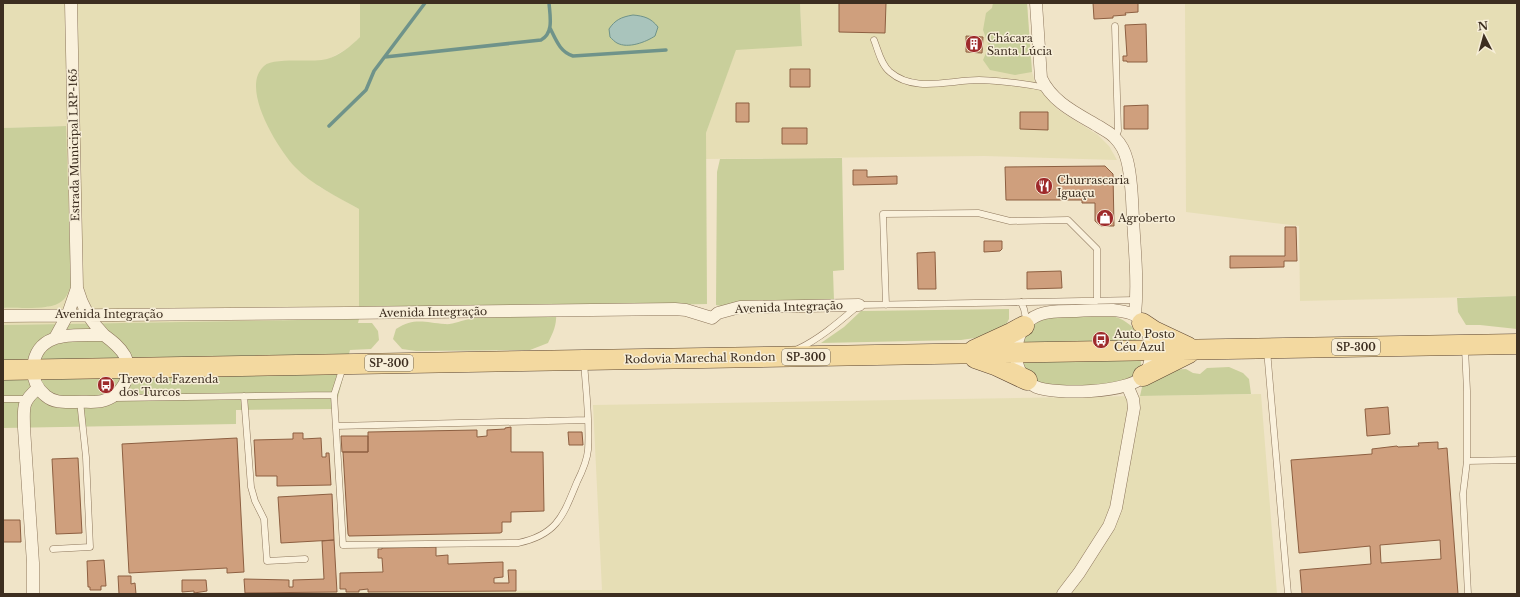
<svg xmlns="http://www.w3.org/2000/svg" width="1520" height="597" font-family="'Libre Baskerville',serif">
	<rect width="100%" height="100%" fill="#f0e4c8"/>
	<path fill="#e6deb5" d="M3,3H360V37L350,47L329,59L320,61L273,62L318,186L359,209V319L3,325V308L48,307L65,126L3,128Z
		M800,3H1027L1032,72L1035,82L1057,109L1098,135L1109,146L1117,160L984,156L706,159V133L736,49L802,45Z
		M1185,3H1517V296L1300,301L1299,226L1186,212Z
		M1261,394L1277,594H166L602,590L593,405Z"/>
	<path fill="#c9cf9b" d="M360,3H800L802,46L736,50L706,133L707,304L553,307L556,308C557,324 555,329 548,343L530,350L416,351L402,349L393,339L396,329C415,317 425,323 445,324C452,325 462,320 470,319L472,308L359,310V209C338,197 312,185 295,167C279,150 239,88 264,66C274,57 311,63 327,59C339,56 351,46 360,37Z
		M993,3H1027L1032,72L1015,75L990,70L983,60L989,46L983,30L986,13L992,8Z
		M66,126L71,285C69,291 67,297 62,301C51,311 18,307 3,308V128Z
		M842,158L844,270L833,271L834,301L725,307L716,305L717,172L720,159Z
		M1517,296V329L1480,325H1466L1458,312L1457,298Z
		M1009,309V319L1005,327L975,338L961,340L821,343L844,327L861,311Z
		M1109,315C1122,318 1134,325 1139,337L1141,365L1140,370L1138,373L1120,384L1060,388L1038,382L1024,366L1023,339L1032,326L1040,320L1051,316Z
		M359,319L358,323H372L378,331L379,340L371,349L350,350L335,409L236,410V424L3,428V325Z
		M1229,367L1243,373L1249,379L1251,394L1140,396L1143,383L1167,370L1186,369L1193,373L1200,374L1207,368Z"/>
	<path fill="#a9c4bc" stroke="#6f938a" d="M633,15C644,16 651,18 658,27L655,36C646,42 628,49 617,43C615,42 612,39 610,37L609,29C615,20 621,17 633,15Z"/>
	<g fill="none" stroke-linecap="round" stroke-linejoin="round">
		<path stroke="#6f938a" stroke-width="3.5" d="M550,28C556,40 560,52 573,56L666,50
			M385,57L541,40C554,33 550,16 549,3
			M329,126L366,90L374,71L425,3"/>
	</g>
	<path fill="#cf9f7d" stroke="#8d5f41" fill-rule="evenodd" d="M839,3H886L885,33L839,32Z
		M1093,3H1138V12L1125,13L1126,15L1113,16V18L1094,19Z
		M1146,24L1147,62H1127V61H1123V56H1127L1125,25Z
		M966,36L983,37L982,53L966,52Z
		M790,69H810V87H790Z
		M736,103H749V122H736Z
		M1148,105V129H1124V106Z
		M1020,112H1048V130L1020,129Z
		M782,128H807V144H782Z
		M1105,166L1113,174L1114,226H1101L1095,221V203H1082V200H1006L1005,167Z
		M853,170H867V177L897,176V184L853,185Z
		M1285,227H1296L1297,261H1284V267L1230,268V256H1285Z
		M984,241H1002V249L1000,251L984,252Z
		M935,252L936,289H918L917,253Z
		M1061,271L1062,288L1027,289V272Z
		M1388,407L1390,434L1367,436L1365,409Z
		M511,427V452H543L544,511L511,512V522H502V532L500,533L349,536L348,534L343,452H368V432L477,430V437L487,436V430L505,429V428Z
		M568,432H582L583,445H569Z
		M293,433H303V439L321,438L322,457H326V453H329L331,485L277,486V476H256L254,440L293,439Z
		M341,436H368V452H342Z
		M237,438L244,572L227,573V568L129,573L122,444Z
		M1438,442V449L1447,448L1458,594H1302L1300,570L1371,564L1370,546L1299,553L1291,460L1372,454V449L1397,446L1398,447L1419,446L1418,443ZM1440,540L1441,559L1381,563L1380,545Z
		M78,458L82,533L56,534L52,459Z
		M332,494L334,540L281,543L278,497Z
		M3,520H20L21,542H3Z
		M334,540L337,592L245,593L244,579L289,580V587H293V580L324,579L322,541Z
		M436,547V556L448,555V564L503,562V577L494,578V583H509L508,570H516V591L368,592V589L359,590V592H346V589H340V573L383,572L382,558H378V549H382V548Z
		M104,560L106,586H101V590H90V587H88L87,561Z
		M118,576H131V584L135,583L136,594H119Z
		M182,580H206L207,591L194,593V591L182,592Z"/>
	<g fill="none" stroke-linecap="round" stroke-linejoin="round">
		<defs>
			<path id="lane" d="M1115,26L1118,131L1115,138
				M874,40C878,50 881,65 890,72C914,93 950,80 979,80C1001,81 1024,83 1046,88
				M1021,302L1024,309L1027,323
				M886,305L883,214L978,213L1010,221L1068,220L1097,249V301
				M1465,348L1467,391V461L1463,494L1468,594
				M798,349C821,338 840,321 859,305L1136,300
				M1267,350L1288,594
				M334,395L343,545L518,543C557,535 563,516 577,482C582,472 587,461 588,450C590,421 586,391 584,362
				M244,396L251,487L255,501L264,519L267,561L305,559
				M114,398L334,395L343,367
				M3,399H27
				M336,426L587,420
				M1467,461L1517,460
				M53,549L90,547L86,457L80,401"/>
			<path id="street" d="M71,3L77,288C82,306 90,321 104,335
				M1036,3L1041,78C1052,102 1076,113 1098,126C1104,130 1111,133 1115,138C1121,144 1125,152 1127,160C1132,179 1132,200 1133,220C1135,252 1138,284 1135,315
				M1113,310C1120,311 1131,312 1136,316C1152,329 1157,362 1142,377C1127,393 1056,395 1036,387C1030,384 1024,378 1021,373C1015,363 1015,351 1018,340C1026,310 1050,311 1076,311C1089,310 1101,310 1113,310Z
				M3,316L347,313L675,309L686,310L712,318L718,313L740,307L859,305
				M104,335C112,341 120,347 125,356C134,375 122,396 102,401C94,403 83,401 75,402C65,402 54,403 46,396C37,389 32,378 33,367C37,329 76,336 104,335Z
				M56,336L68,314L77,288
				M33,594V563L24,428C24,407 21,403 38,388
				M1063,594L1079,573L1109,526L1116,508L1134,408L1133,399L1127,385"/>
			<path id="primary" d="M1142,323L1154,331L1188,347
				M974,350L1011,333L1024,326
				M975,358L995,365L1027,380
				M3,370L1517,344
				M1143,376L1189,353"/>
		</defs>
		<use href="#lane" stroke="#8d765c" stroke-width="7"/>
		<use href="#street" stroke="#8d765c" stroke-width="13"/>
		<use href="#primary" stroke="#5b4430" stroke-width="21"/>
		<use href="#lane" stroke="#faf1dc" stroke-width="6"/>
		<use href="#street" stroke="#faf1dc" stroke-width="12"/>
		<use href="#primary" stroke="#f3d9a0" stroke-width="20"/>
	</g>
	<defs>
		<symbol id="building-disc" viewBox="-11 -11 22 22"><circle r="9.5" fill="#9e2a2b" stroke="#f7eed8"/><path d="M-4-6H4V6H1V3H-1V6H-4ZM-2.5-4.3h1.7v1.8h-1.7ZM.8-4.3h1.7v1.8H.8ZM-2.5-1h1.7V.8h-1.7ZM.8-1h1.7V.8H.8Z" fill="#fff"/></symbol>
		<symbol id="restaurant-disc" viewBox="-11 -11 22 22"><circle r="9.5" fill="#9e2a2b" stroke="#f7eed8"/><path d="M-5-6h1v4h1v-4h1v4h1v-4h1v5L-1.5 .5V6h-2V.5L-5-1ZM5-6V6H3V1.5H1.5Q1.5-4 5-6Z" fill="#fff"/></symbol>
		<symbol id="shop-disc" viewBox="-11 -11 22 22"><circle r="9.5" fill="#9e2a2b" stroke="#f7eed8"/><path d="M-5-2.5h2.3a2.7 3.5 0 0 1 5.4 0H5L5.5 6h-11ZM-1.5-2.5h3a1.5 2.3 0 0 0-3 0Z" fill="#fff"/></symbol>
		<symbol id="bus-disc" viewBox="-11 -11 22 22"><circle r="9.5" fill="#9e2a2b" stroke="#f7eed8"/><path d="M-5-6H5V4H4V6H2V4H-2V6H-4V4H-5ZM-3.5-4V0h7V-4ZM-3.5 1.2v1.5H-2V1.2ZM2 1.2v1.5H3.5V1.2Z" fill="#fff"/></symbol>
	</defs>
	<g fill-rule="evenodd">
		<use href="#building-disc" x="964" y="34" width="20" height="20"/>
		<use href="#restaurant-disc" x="1034" y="176" width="20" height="20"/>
		<use href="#shop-disc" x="1095" y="208" width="20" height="20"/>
		<use href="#bus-disc" x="1091" y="330" width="20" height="20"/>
		<use href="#bus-disc" x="96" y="375" width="20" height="20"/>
	</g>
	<g text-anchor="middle" stroke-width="3" stroke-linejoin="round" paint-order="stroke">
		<g fill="#f7eed8" stroke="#756857" stroke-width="1">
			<rect x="1332" y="339" width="48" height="16" rx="3"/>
			<rect x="782" y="349" width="48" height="16" rx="3"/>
			<rect x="365" y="355" width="48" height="16" rx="3"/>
		</g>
		<g font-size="10" font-weight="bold" fill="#3d2e20">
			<text x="1356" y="351">SP-300</text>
			<text x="806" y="361">SP-300</text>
			<text x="389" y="367">SP-300</text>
		</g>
		<g font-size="11" fill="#3d2e20" stroke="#f7eed8" text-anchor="start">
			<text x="987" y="42">Chácara<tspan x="987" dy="13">Santa Lúcia</tspan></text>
			<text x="1057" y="184">Churrascaria<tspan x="1057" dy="13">Iguaçu</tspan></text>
			<text x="1118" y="222">Agroberto</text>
			<text x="1114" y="338">Auto Posto<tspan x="1114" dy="13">Céu Azul</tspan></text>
			<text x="119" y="383">Trevo da Fazenda<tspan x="119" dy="13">dos Turcos</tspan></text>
		</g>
		<g font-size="11" fill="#3d2e20" stroke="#f7eed8">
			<text transform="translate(74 145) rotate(-91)" y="4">Estrada Municipal LRP-165</text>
			<text transform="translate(789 307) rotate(-2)" y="4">Avenida Integração</text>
			<text transform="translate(433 312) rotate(-1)" y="4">Avenida Integração</text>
			<text x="109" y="318">Avenida Integração</text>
			<text transform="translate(700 358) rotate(-1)" y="4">Rodovia Marechal Rondon</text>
		</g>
	</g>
	<rect width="1520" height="597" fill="none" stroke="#3d2e20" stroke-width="8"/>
	<g transform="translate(1484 36) rotate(354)" stroke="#f7eed8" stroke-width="3" paint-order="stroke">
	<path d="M0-3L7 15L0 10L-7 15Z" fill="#3d2e20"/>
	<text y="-6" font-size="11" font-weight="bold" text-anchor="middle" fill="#3d2e20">N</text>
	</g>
</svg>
